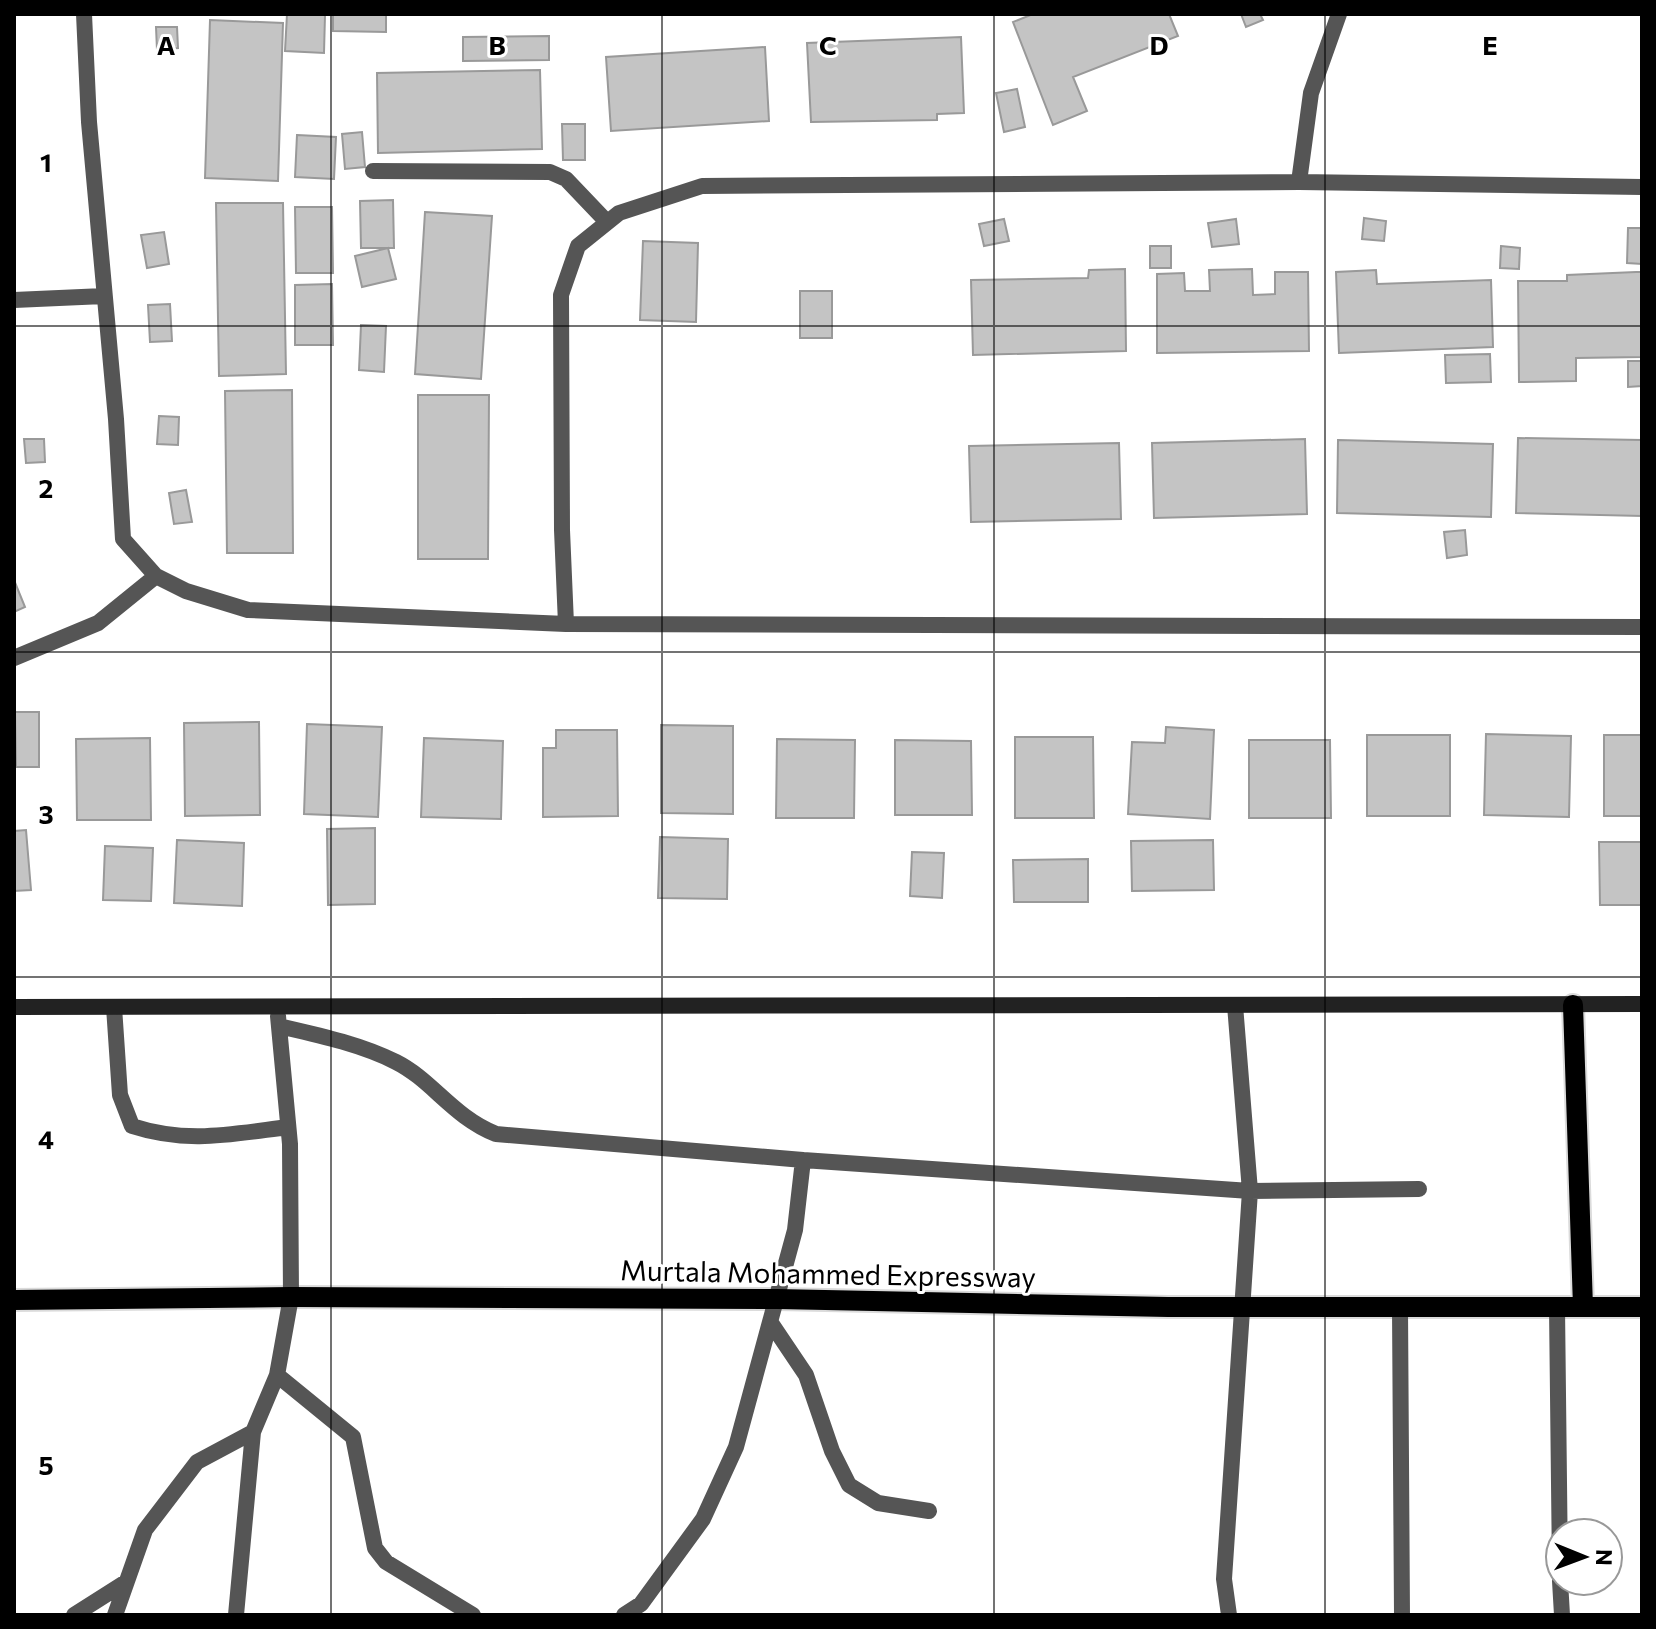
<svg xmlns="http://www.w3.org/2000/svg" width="1656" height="1629" font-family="Commissioner,sans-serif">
	<rect width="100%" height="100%" fill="#fff"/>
	<path fill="#c4c4c4" stroke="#999" stroke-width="2" d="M287,14L325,15L324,53L285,51Z
		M333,14H386V32L333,31Z
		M1033,14H1169L1178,36L1073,77L1087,111L1053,125L1013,22Z
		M1241,14H1260L1263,20L1246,27Z
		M210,20L283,23L278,181L205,178Z
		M156,27H177L178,48L157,50Z
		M549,36V60L463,61V37Z
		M961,37L964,113L937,114V120L811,122L807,43Z
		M765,47L769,121L611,131L606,57Z
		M540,70L542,149L378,153L377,73Z
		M1017,89L1025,127L1004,132L996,93Z
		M562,124H585V160H563Z
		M362,132L365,167L345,169L342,134Z
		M297,135L336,137L334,179L295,177Z
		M393,200L394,248H361L360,201Z
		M216,203H283L286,374L219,376Z
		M295,207H332L333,273H296Z
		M425,212L492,216L481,379L415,374Z
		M1364,218L1386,221L1384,241L1362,239Z
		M1004,219L1009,241L984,246L979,224Z
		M1236,219L1239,244L1212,247L1208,223Z
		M1628,228H1642V264L1627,263Z
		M164,232L169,264L147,268L141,235Z
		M643,241L698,243L696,322L640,320Z
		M1150,246H1171V268H1150Z
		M1501,246L1520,248L1519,269L1500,268Z
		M388,248L396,279L362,287L355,256Z
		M1125,269L1126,351L973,355L971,280L1088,278L1089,270Z
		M1252,269L1253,295L1275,294V272H1308L1309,351L1157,353V274L1184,273L1185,291H1210L1209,270Z
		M1376,270L1377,284L1491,280L1493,347L1339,353L1336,272Z
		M1636,272H1642V357L1576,358V381L1519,382L1518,281H1567V275Z
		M332,284L333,345H295V285Z
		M800,291H832V338H800Z
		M170,304L172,341L150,342L148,305Z
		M361,325L386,326L384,372L359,370Z
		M1490,354L1491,382L1446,383L1445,355Z
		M1628,361H1642V386L1628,387Z
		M292,390L293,553H227L225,391Z
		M418,395H489L488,559H418Z
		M159,416L179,417L178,445L157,444Z
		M1518,438L1642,440V516L1516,513Z
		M24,439H44L45,462L26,463Z
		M1305,439L1307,514L1154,518L1152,443Z
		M1338,440L1493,444L1491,517L1337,513Z
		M1119,443L1121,519L971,522L969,446Z
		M186,490L192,522L174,524L169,493Z
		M1465,530L1467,555L1447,558L1444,532Z
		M14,580L25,607L14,612Z
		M15,712H39V767H16Z
		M259,722L260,815L185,816L184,723Z
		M307,724L382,727L378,817L304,814Z
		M661,725L733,726V814L661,813Z
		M1166,727L1214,730L1210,819L1128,814L1132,742L1165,743Z
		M556,730H617L618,816L543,817V748H556Z
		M1486,734L1571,736L1569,817L1484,815Z
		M1367,735H1450V816H1367Z
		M1604,735H1642V816H1604Z
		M1015,737H1093L1094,818H1015Z
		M150,738L151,820H77L76,739Z
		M424,738L503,741L501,819L421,817Z
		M777,739L855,740L854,818H776Z
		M895,740L971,741L972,815H895Z
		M1249,740H1330L1331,818H1249Z
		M375,828V904L328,905L327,829Z
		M26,830L31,890L14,891V831Z
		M660,837L728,839L727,899L658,898Z
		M177,840L244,843L242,906L174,903Z
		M1213,840L1214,890L1132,891L1131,841Z
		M1599,842H1642V905H1600Z
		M105,846L153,848L151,901L103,900Z
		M912,852L944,853L942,898L910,896Z
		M1088,859V902H1014L1013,860Z"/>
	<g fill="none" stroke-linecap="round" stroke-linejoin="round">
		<defs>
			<path id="primary" d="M1573,1005L1583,1307
				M14,1300L291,1297L777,1299L1168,1307H1642"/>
		</defs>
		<use href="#primary" stroke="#dbdbdb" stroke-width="24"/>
		<path stroke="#555" stroke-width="16" d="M373,171L550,172L566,179L607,222
			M114,1007L120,1095L132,1126C187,1144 232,1134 288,1127
			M279,1026C318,1035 360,1044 396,1062C432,1080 453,1117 496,1134L803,1160L1250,1191L1419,1189
			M1557,1307L1560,1570
			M1400,1308L1402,1615
			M771,1323L806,1375L832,1451L849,1485L878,1503L929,1511
			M277,1375L353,1437L375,1548L386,1562L473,1615
			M1560,1581L1562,1615
			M74,1615L126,1582
			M115,1615L145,1530L197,1462L253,1432
			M236,1615L253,1432L277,1375L291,1297L290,1144L278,1016
			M624,1615L641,1604L703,1519L736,1447L795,1230L803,1160
			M1229,1615L1224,1579L1250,1191L1235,1005"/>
		<path stroke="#555" stroke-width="16" d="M84,14L89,122L116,419L123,539L156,576L186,591L248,610L566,624L1642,627
			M1299,182L1311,93L1339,14
			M14,300L104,296
			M566,624L562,530L561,295L578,246L619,213L702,186L1299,182L1642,187
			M14,658L98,623L156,576"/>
		<path stroke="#222" stroke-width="16" d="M14,1007L1642,1004"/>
		<use href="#primary" stroke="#000" stroke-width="20"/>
	</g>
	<path fill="none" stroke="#000" stroke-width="2" stroke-opacity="0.55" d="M331,14V1615M662,14V1615M994,14V1615M1325,14V1615M14,326H1642M14,652H1642M14,977H1642M14,1303H1642"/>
	<g text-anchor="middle" stroke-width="6" stroke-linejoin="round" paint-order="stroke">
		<g font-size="28" fill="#000" stroke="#fff">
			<text transform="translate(828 1274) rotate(1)" y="10">Murtala Mohammed Expressway</text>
		</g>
	</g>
	<g font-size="26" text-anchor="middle" font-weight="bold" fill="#000" stroke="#fff" stroke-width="6" stroke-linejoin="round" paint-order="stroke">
		<text x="166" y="55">A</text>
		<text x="497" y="55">B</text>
		<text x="828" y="55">C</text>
		<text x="1159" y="55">D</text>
		<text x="1490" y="55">E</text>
		<text x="46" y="172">1</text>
		<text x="46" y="498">2</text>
		<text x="46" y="824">3</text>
		<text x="46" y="1149">4</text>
		<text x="46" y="1475">5</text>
	</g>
	<rect width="1656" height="1629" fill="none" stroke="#000000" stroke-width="32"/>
	<g transform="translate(1584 1557) rotate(91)"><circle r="38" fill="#ffffff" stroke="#999999" stroke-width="2"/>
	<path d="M0-6L14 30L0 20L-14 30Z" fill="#000000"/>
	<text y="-12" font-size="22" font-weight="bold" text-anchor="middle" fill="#000000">N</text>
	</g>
</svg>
